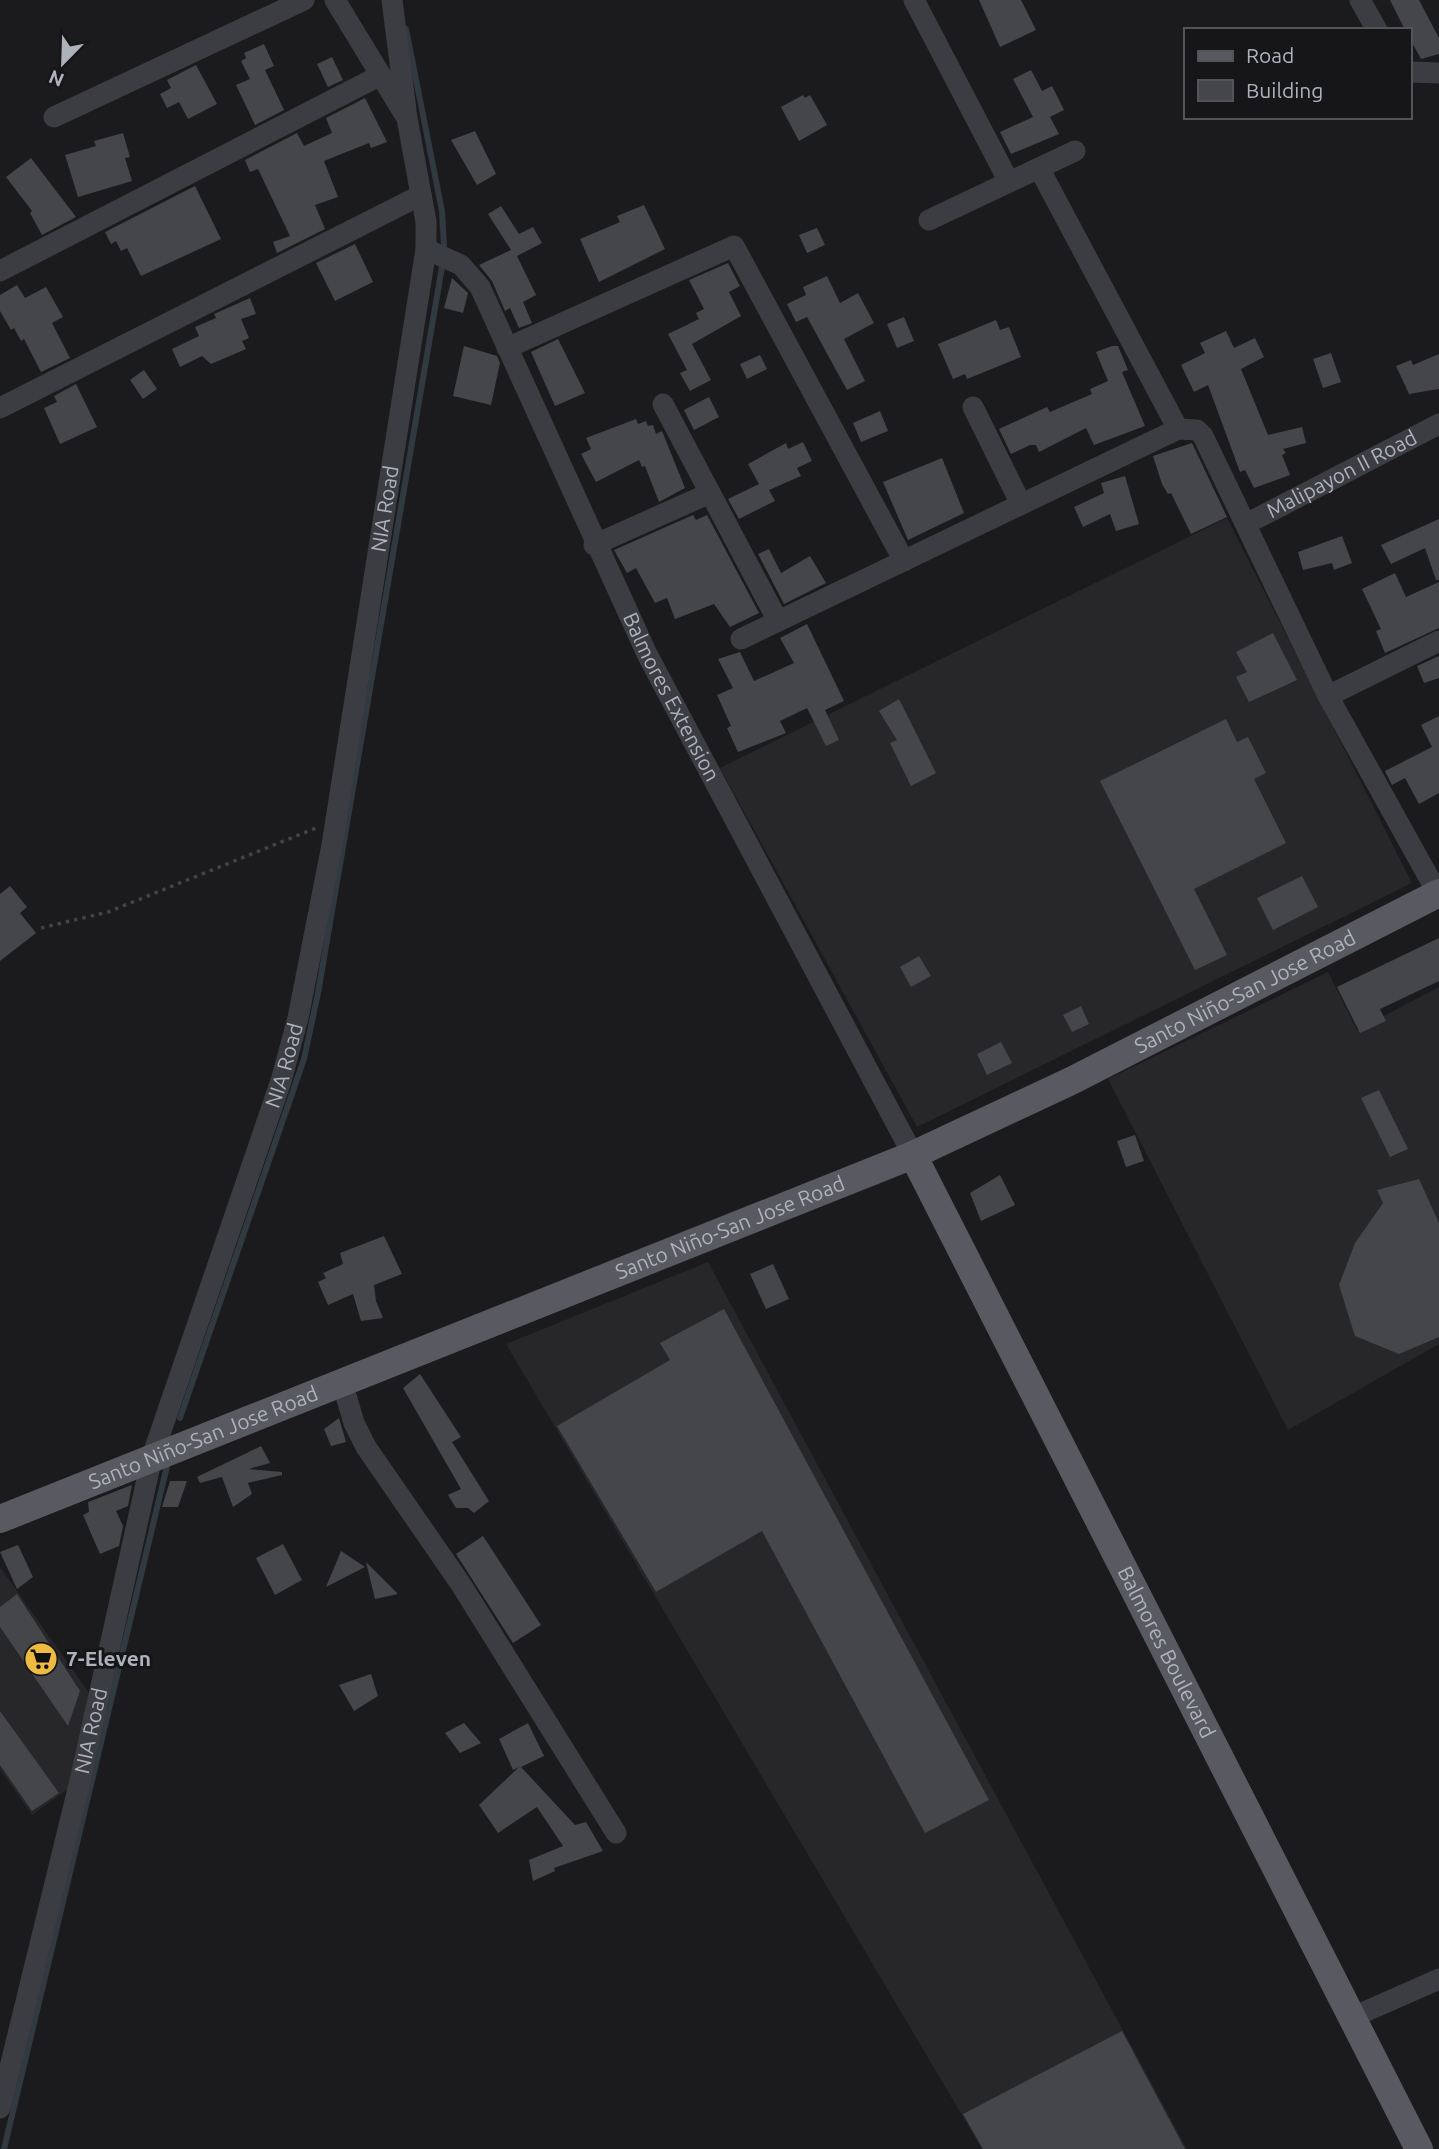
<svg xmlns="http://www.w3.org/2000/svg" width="1439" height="2149" font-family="Ubuntu,sans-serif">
	<rect width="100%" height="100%" fill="#1b1b1d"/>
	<path fill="#27272a" d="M1227,518L1412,883L917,1127L720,768Z
		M1328,972L1357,1030L1439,987V1344L1288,1430L1108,1079Z
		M708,1262L1187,2149H982L506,1344Z
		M0,1567L92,1697L71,1787L32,1815L0,1769Z"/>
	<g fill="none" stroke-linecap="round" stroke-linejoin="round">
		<path stroke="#313941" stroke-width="6" d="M406,29L442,211L444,245
			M180,1418L304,1059L318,993L442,267
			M4,2149L167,1466"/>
	</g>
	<path fill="#45464a" d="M979,0H1021L1036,30L1000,47Z
		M1390,0H1419L1439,38V54L1421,59L1409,37V30H1405Z
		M264,44L274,66L265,70L284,110L255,125L236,85L250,79L241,61L246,58L244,53Z
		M332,57L343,80L328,87L317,64Z
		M196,65L217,104L188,119L179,102L167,108L160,94L171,88L167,80Z
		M1031,70L1042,91L1052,86L1064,110L1050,117L1059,134L1011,154L1000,132L1033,117L1013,79Z
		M803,95L805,98L810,95L827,125L799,141L781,107Z
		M365,98L387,142L371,148L369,143L324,161L338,197L315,205L325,229L277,253L273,242L290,236L258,169L250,172L245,160L297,133L304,146L332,133L326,118Z
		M475,131L496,174L477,185L451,140Z
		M123,133L130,157L125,158L132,181L78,197L65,155L96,146L94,141Z
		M31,158L76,217L42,235L30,213L32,211L6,177Z
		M195,186L221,239L141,276L127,248L121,251L116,241L111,244L105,232Z
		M644,205L665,249L599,282L580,239L620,222L617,216Z
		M501,206L519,234L533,227L542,243L517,256L536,295L523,302L532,323L519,328L510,308L505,311L492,281L479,265L511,250L488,214Z
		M817,228L825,245L807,253L799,235Z
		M355,244L373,282L335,301L316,263Z
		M728,263L740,286L729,292L741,316L692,344L711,380L690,391L680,373L687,370L668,334L699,319L696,313L704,309L689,280Z
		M827,276L840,303L858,293L874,323L844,339L865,381L847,390L807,317L796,322L787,304L806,295L803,287Z
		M452,278L468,293L463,313L444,308Z
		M17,285L25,298L46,287L63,317L52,323L70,358L41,372L24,339L21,341L14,328L11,330L0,311V295Z
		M250,298L256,314L241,319L249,338L242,341L246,349L211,364L202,356L180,367L172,349L199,336L195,327L216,318L214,314Z
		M904,317L914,341L897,348L887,324Z
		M996,320L1000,330L1009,327L1021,357L967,379L965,374L953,379L938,344Z
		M1226,331L1234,348L1255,338L1264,357L1241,369L1268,435L1302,427L1306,443L1283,449L1286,453L1282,455L1290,475L1254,488L1245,470L1240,472L1208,385L1194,392L1181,365L1205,353L1200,343Z
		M558,339L585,393L555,406L531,352Z
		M464,346L497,356L500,363L491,405L453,396Z
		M1112,346H1118L1128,370L1122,372L1145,426L1094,445L1086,428L1039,452L1036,445H1030L1011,454L999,429L1047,407L1050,412L1092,394L1090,389L1108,381L1096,352Z
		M1331,353L1341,382L1323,388L1313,359Z
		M1439,354V389L1409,394L1396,366L1411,360L1413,365Z
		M760,355L767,369L747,379L740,364Z
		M144,370L157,389L143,399L130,380Z
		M76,384L97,427L60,444L44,408L57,402L54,396Z
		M709,397L719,417L694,430L684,410Z
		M880,411L888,431L861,442L853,423Z
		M636,419L638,424L646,421L648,426L653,425L656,434L662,431L685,488L659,502L645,466L642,467L639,460L596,482L581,454L591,449L586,438Z
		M803,442L812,461L797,468L801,476L769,490L775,501L739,519L728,499L759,484L748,464L786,443L788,449Z
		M1192,443L1227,517L1191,534L1171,493L1168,494L1162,484L1153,456Z
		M942,458L964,513L908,540L883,482Z
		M1125,476L1139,524L1116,531L1110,514L1083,527L1074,507L1104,493L1101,483Z
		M693,515L696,520L707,515L759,613L730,627L714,604L675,619L667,598L655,603L636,568L627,573L614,550Z
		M1439,519V580H1436L1425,548L1391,564L1381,545Z
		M1342,536L1352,563L1334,570L1332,563L1303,570L1298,552Z
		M769,549L781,573L810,556L826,583L784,604L758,554Z
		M1395,573L1406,597L1439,582V628L1385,653L1376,631L1381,629L1362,589Z
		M807,624L844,701L825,710L839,740L826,746L807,708L780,721L786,733L738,752L727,728L731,726L717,695L733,688L718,659L740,652L754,681L794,663L780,638Z
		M1273,633L1297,680L1249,702L1236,677L1247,672L1236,652Z
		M1439,656V678L1424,683L1417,666Z
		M899,699L936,773L911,786L890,743L897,740L879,711Z
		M1439,716V793L1419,804L1405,778L1392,785L1385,771L1432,747L1421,725Z
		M1226,719L1237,742L1248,737L1266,773L1254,779L1286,843L1194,889L1227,955L1195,970L1100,781Z
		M1302,876L1318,907L1273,930L1257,898Z
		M10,886L27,907L20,913L36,933L0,961V894Z
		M1439,938V981L1380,1009L1386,1021L1360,1033L1337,987Z
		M919,956L931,976L911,987L900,967Z
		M1081,1006L1089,1024L1072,1032L1063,1015Z
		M1001,1042L1012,1063L987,1075L977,1054Z
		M1379,1090L1408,1149L1390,1157L1361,1098Z
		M1135,1135L1144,1161L1126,1167L1117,1141Z
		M1000,1175L1015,1205L981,1221L970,1193Z
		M1419,1179L1439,1223V1337L1399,1354L1355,1336L1339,1285L1355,1243L1383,1203L1377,1190Z
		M384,1236L402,1274L374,1285L376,1301L383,1318L361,1321L353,1294L328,1305L318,1282L326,1278L323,1273L343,1264L340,1253Z
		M773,1264L789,1299L766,1309L750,1274Z
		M724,1309L989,1800L925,1833L762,1531L656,1592L557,1426L670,1360L660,1343Z
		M420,1374L461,1437L452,1442L489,1501L474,1513L468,1508H456L448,1495L461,1489L403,1388Z
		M339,1418L346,1442L331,1446L324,1429Z
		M261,1446L270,1463L249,1469L282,1472V1475L248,1483L252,1494L233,1507L222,1477L200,1483L197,1477Z
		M170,1481H187L178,1507H162Z
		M132,1485L128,1506L116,1511L123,1526L119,1546L100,1554L83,1515L89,1512L88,1502Z
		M483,1536L541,1625L513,1643L456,1554Z
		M283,1544L302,1580L275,1595L256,1558Z
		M18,1545L33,1577L17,1589L0,1552Z
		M341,1551L365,1567L326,1587Z
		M366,1562L398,1594L375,1599Z
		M17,1594L80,1691L68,1726L0,1627V1607Z
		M371,1674L378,1696L354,1711L339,1685Z
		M0,1711L59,1793L32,1811L0,1765Z
		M464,1723L481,1743L460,1753L445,1733Z
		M528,1723L544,1756L521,1767L575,1825L586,1822L603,1851L554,1868L555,1871L533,1881L529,1860L563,1846L537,1807L498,1833L479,1805L519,1767L513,1770L499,1739Z
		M1122,2031L1185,2149H983L963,2114Z"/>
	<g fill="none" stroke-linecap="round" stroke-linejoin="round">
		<path stroke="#424349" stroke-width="3.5" stroke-dasharray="3.5 5" stroke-linecap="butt" d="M41,928L108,912L316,828"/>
		<g stroke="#3c3d42" stroke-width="21">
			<path d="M335,0L405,115"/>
			<path d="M914,0L1009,182"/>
			<path d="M1360,0L1377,30"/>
			<path d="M1409,72L1439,73"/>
			<path d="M54,117L304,0"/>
			<path d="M1039,168L1178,429"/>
			<path d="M929,220L1075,151"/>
			<path id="s1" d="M426,249L461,265L480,287L647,654L913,1155"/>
			<path d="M0,271L379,76"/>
			<path d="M507,348L734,246L904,561"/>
			<path d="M663,404L778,621"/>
			<path d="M973,407L1021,504"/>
			<path d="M0,408L421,195"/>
			<path id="s2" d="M1246,524L1439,424"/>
			<path d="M594,545L710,493"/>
			<path d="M741,639L1178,429L1197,430L1203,436L1328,696L1438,894"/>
			<path d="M1328,696L1439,641"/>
			<path d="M342,1382L354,1423L366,1447L460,1583L616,1833"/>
			<path d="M1353,2017L1439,1979"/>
			<path id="s3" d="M0,2108L79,1785L152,1457L281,1081L298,1018L332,845L426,249V222L407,118L392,0"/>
		</g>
		<g stroke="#585961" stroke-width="28">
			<path id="s4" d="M913,1155L1419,2149"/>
			<path id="s5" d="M0,1519L913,1155L1071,1081L1439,893"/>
		</g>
	</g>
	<defs>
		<symbol id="supermarket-disc" viewBox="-11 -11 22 22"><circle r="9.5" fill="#eebb42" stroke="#161618"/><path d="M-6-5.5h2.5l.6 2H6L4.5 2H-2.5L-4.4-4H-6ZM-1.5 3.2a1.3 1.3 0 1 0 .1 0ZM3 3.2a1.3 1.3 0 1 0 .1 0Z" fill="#111"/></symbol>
	</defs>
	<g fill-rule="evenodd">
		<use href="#supermarket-disc" x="22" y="1640" width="38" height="38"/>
	</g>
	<g text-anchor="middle" stroke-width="6" stroke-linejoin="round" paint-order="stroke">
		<g font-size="21" fill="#aeb2bc" stroke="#161618">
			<text dy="7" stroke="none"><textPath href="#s2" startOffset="108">Malipayon II Road</textPath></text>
			<text dy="7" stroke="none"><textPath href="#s3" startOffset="1648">NIA Road</textPath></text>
			<text dy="7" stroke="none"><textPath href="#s1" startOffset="520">Balmores Extension</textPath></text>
			<text dy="7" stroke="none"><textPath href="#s5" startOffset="1353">Santo Niño-San Jose Road</textPath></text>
			<text dy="7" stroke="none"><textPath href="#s3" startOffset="1082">NIA Road</textPath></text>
			<text dy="7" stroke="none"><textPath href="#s5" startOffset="786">Santo Niño-San Jose Road</textPath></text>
			<text dy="7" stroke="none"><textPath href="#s5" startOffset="219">Santo Niño-San Jose Road</textPath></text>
			<text dy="7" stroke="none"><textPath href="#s4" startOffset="558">Balmores Boulevard</textPath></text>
			<text dy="7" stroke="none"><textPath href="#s3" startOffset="388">NIA Road</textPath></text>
		</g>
		<g font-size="21" font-weight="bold" fill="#aeb2bc" stroke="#161618" text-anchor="start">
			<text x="66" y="1666">7-Eleven</text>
		</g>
	</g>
	<rect x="1184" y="28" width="228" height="91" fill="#161618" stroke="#53545a" stroke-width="2"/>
	<rect x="1198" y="51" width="35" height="10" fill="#585961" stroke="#53545a" stroke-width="2"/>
	<text x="1246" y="63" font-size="21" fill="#aeb2bc">Road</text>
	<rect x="1198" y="80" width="35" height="21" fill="#45464a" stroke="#53545a" stroke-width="2"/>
	<text x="1246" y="98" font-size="21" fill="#aeb2bc">Building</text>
	<g transform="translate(63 63) rotate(203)" stroke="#161618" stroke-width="5" paint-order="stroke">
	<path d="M0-5L12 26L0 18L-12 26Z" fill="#aeb2bc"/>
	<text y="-10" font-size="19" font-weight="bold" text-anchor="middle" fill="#aeb2bc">N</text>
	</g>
</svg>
